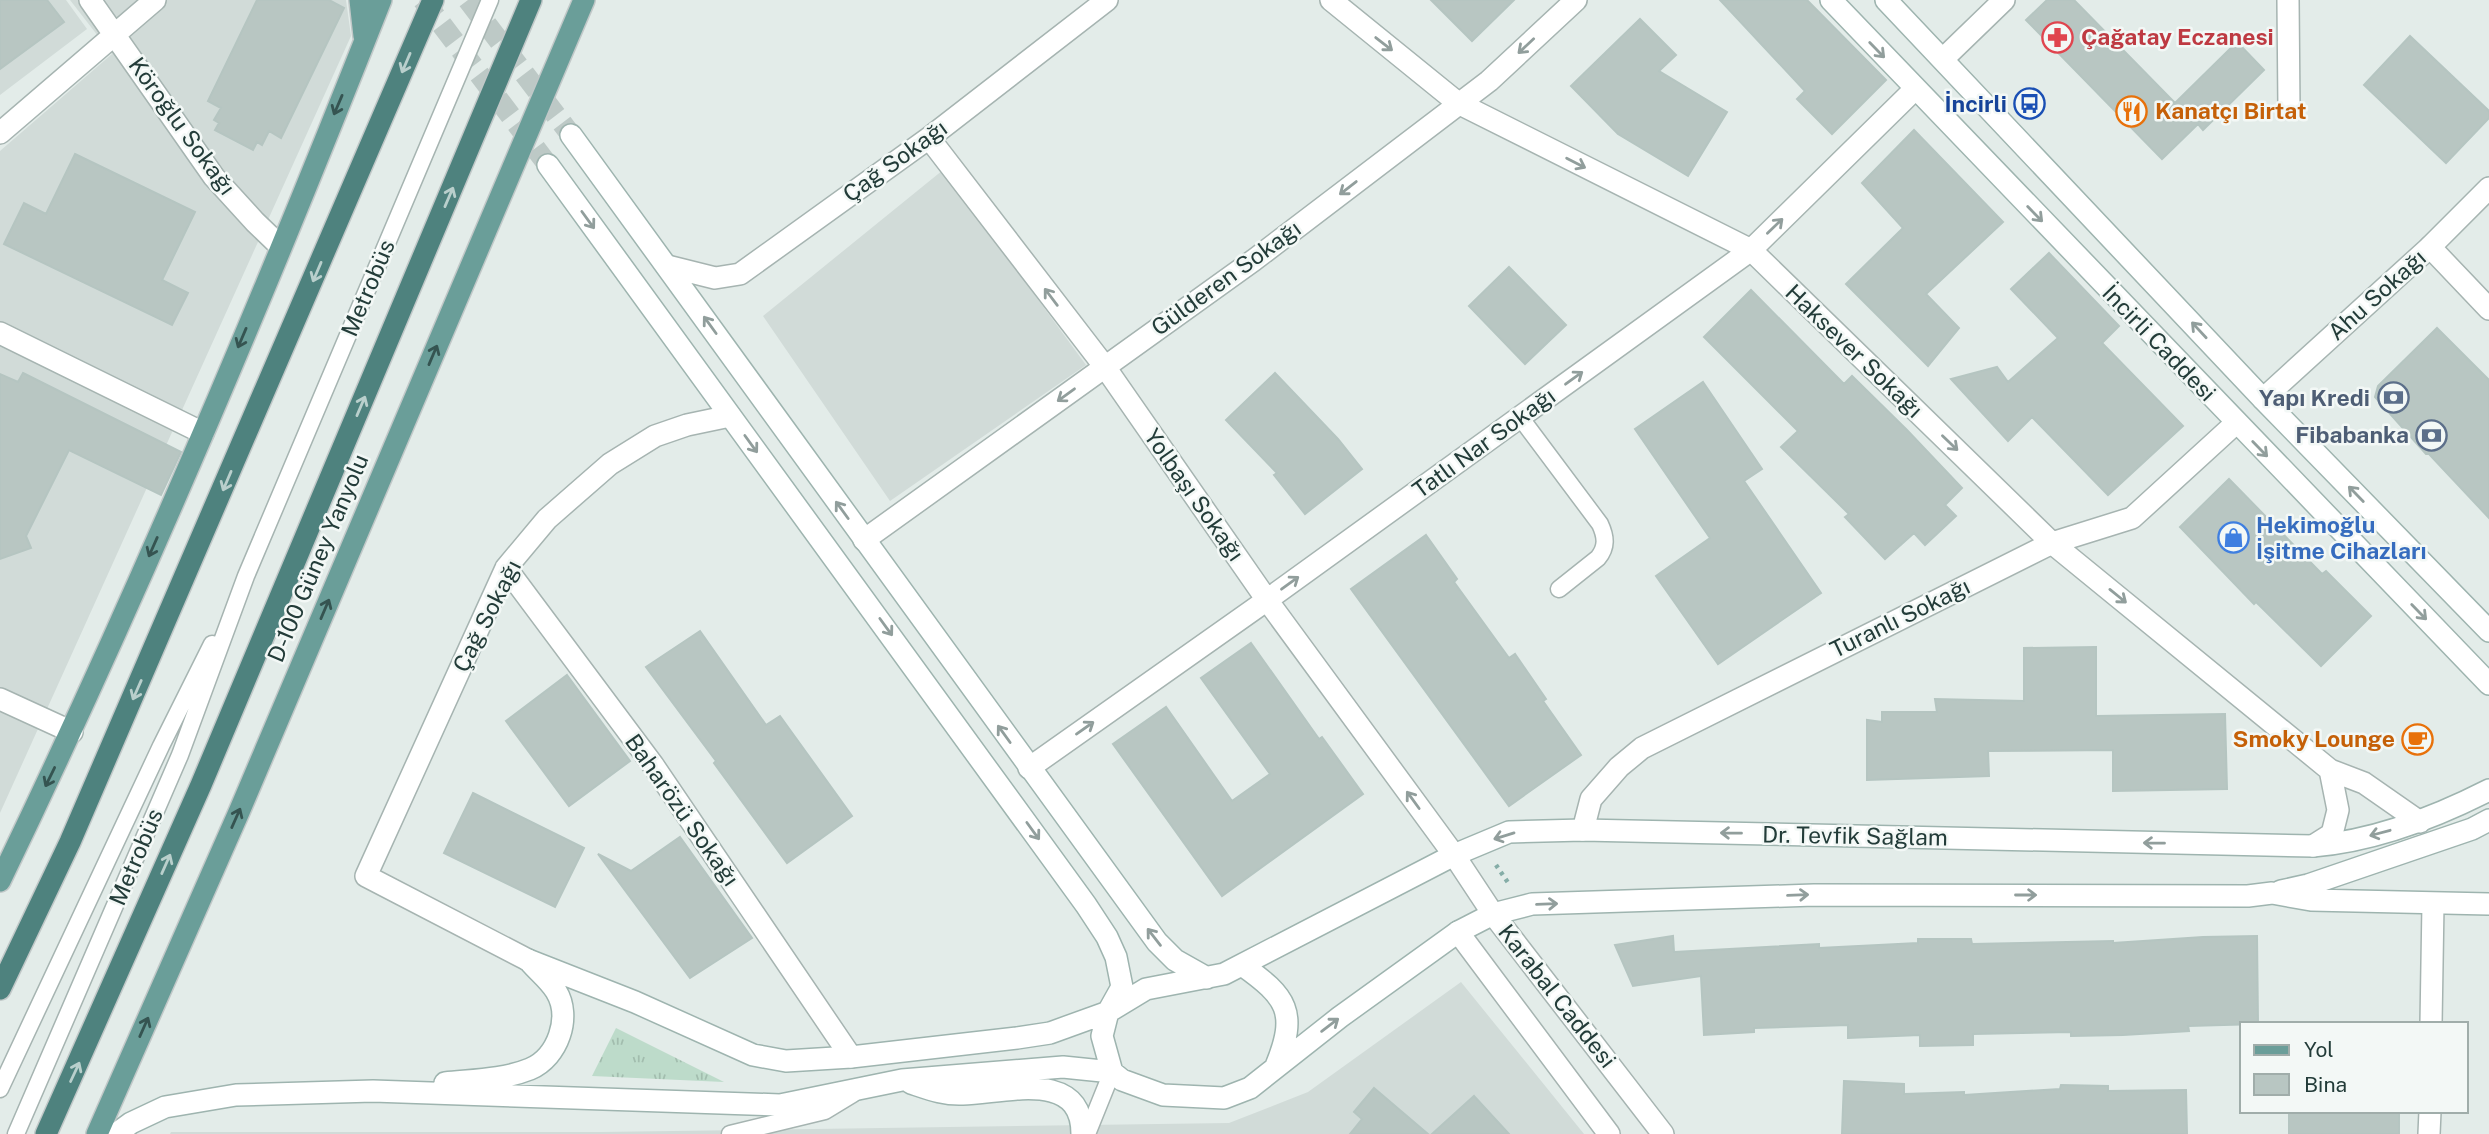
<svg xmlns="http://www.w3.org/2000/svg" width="2489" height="1134" font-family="'Public Sans',sans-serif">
	<defs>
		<pattern id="grass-tufts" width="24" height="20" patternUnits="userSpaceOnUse" patternTransform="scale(1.75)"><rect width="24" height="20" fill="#bddbca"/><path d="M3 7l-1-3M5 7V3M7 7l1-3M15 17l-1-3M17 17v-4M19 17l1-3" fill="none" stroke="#a2bdae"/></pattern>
	</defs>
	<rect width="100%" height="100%" fill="#e3ece9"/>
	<path fill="#d1dbd8" d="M0,0H66L87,29L0,95Z
		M70,0H346L351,36L0,813V151L112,54Z
		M943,170L1086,365L890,501L763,316Z
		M1461,982L1584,1134H170L171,1132H601L1229,1123L1308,1092Z"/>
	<path fill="url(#grass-tufts)" d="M616,1028L724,1082L592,1076Z"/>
	<path fill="#b8c6c2" stroke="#b5c5c1" stroke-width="2" d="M0,0H47L64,22L0,69Z
		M257,0H329L344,8L281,138L269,131L262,145L257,142L253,150L215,130L219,123L214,120L221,108L208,101Z
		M1431,0H1514L1472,41Z
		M1720,0H1807L1886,80L1832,134L1797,99L1805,91Z
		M2047,0H2074L2175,103L2237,42L2264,70L2203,130L2198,124L2162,159L2026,20Z
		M1640,19L1676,55L1659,71L1727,112L1688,176L1618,134L1571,86Z
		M2410,36L2489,111V118L2446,163L2364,85Z
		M1914,130L2003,222L1926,294L1959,328L1928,366L1846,284L1903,228L1862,183Z
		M75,154L195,212L162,280L188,293L172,325L4,244L24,203L46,214Z
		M2049,253L2119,326L2102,343L2183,426L2108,495L2032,417L2008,441L1951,379L1997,367L2008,382L2058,338L2011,289Z
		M1509,267L1566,325L1525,364L1469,306Z
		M1751,290L1844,384L1852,376L1907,430L1962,488L1945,505L1956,516L1925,545L1914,533L1885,559L1845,517L1849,514L1781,447L1798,431L1704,337Z
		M2437,328L2489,380V518L2429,454H2426L2375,397L2378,386Z
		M23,373L181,452L161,495L69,450L26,536L31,548L0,559V374L18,382Z
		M1275,373L1338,439L1362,469L1305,514L1274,475L1277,473L1226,420Z
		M1703,382L1762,469L1744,481L1821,593L1718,664L1656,576L1710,538L1635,429Z
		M2229,479L2322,574L2326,571L2371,616L2321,666L2256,602L2254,604L2180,527Z
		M1426,535L1457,579L1454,582L1509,658L1515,654L1546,699L1543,701L1581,755L1509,806L1351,589Z
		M700,631L766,725L780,716L852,816L787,863L714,763L716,761L646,667Z
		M1251,643L1319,739L1322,737L1363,794L1222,896L1113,744L1166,707L1232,801L1270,774L1201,678Z
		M2096,647V716L2225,714L2227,789L2113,791V750L1988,751L1989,776L1867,780V720L1882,722V712H1937L1935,699L2024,701V648Z
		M567,675L630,761L569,806L506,721Z
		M473,793L584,848L555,907L444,853Z
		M680,837L752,938L690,978L598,854L631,871Z
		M1673,936L1674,952L1819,944V948L1918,943V939H1971L1972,944L2113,941V943L2203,937L2257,936L2258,1024L2188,1026L2189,1031L2123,1035L2071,1036V1032L1973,1034V1045L1920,1046V1035L1848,1038V1025L1754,1028V1032L1704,1035L1701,976L1633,986L1615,945Z
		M1844,1081L1904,1084V1094L1964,1092V1095L2060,1089L2061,1085L2108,1086V1091L2186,1090L2187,1134H1842Z
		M1374,1088L1428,1134H1350L1362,1119L1354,1112Z
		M1474,1096L1509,1134H1432Z
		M2289,1111H2399V1134H2289Z"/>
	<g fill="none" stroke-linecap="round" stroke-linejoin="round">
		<path stroke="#bdc9c6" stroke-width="21" stroke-dasharray="21 10" stroke-linecap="butt" d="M423,0L548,165
			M468,0L571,135"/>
		<defs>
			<path id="service" d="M1520,417L1600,524C1606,537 1607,547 1598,558L1559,589
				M0,1089L161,746L212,644
				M16,1134L180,755L246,576L490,0
				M730,1134L825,1111L853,1094
				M1087,1134L1112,1072"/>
			<path id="minor" d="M90,0L214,177L255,222L280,246
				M1331,0L1458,103L1751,250L2052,543L2330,770L2364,783L2420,822
				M2288,0L2289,109
				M1943,59L2004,0
				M0,133L155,0
				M929,138L1105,367L1267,600L1454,855
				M2430,247L2489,309
				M667,266L715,278L740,274L929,138L1107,0
				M0,333L203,433
				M864,540L1254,260L1489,81L1576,0
				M506,568L653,765L851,1057
				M0,699L72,732
				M1029,768L1267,600L1751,250L1915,89
				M1583,830L1591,799L1619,767L1642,748L2052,543L2132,518L2236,423
				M2313,846L2332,834L2338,810L2330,770
				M528,960L366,876L506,568L547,519L610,464L655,436L687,425L730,416
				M2431,1024L2433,904
				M2429,1134L2430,1111"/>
			<path id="tertiary" d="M2263,399L2430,247L2489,188
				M1454,855L1493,914L1663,1134
				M1458,932L1609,1134"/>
			<path id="secondary" d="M1831,0L2489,684
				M1886,0L2263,399L2489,631
				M571,135L1157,942L1175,960L1207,978
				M548,165L1086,905L1107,937L1116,957L1122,987L1108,1012L1102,1036L1112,1072L1122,1080L1163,1095L1224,1098L1250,1088L1340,1017L1458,932L1493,914L1532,904L1814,895L2248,896L2272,893L2311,900L2489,904
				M2281,891L2308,885L2472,829L2489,820
				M528,960L635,1002L753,1055L786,1061L851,1057L1017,1038L1050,1033L1108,1012L1146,989L1224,974L1454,855L1509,832L1583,830L2313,846C2375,841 2434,818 2489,790
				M1242,965C1287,997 1298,1012 1276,1066
				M445,1083C473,1080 503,1080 530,1069C558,1057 572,1017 556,991C550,981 539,972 531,963
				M911,1083C929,1089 944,1095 963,1094C1004,1093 1082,1068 1082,1134
				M116,1134L131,1123L165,1107L236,1095L373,1091L780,1105L902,1080L1063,1067L1112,1072"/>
			<path id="primary" d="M360,0L364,36
				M0,881C139,593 264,297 381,0
				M97,1134L239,812L584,0"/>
			<path id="trunk" d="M0,989L70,842L433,0
				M46,1134L201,785L531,0"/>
		</defs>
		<use href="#service" stroke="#a6b4b1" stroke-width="19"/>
		<use href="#minor" stroke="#a6b4b1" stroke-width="24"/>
		<use href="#tertiary" stroke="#a6b4b1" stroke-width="24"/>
		<use href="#secondary" stroke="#9eb4af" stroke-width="24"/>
		<use href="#primary" stroke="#c1c8c8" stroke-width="24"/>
		<use href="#trunk" stroke="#c1c8c8" stroke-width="24"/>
		<path stroke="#85ada7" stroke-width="4.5" stroke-dasharray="3.5 5" stroke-linecap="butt" d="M1496,865L1509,884"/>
		<use href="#service" stroke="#fff" stroke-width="16"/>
		<use href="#minor" stroke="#fff" stroke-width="21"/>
		<use href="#tertiary" stroke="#fff" stroke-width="21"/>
		<use href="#secondary" stroke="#fff" stroke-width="21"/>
		<use href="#primary" stroke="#6a9e99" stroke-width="21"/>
		<use href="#trunk" stroke="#4e827e" stroke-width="21"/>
	</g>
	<defs><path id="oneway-shaft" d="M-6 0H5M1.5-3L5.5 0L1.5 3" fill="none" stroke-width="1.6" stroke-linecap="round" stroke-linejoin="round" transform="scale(1.75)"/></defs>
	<g stroke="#919e9c">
		<use href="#oneway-shaft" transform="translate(1384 44) rotate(38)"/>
		<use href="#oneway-shaft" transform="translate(1526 46) rotate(137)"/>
		<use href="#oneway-shaft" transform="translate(1877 50) rotate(46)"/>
		<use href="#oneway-shaft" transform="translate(1576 163) rotate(27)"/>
		<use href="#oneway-shaft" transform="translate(1348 188) rotate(142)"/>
		<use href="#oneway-shaft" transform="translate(2035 214) rotate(46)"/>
		<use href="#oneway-shaft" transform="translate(588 220) rotate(54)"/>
		<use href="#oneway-shaft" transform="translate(1775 226) rotate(-44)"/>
		<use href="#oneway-shaft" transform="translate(1051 297) rotate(-127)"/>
		<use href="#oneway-shaft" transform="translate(710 325) rotate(-126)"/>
		<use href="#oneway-shaft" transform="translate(2199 330) rotate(-133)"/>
		<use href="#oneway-shaft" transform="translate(1574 378) rotate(-36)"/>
		<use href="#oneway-shaft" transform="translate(1066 395) rotate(144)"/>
		<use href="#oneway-shaft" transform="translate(1950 443) rotate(44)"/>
		<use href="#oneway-shaft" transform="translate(751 444) rotate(54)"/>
		<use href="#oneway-shaft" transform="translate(2260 449) rotate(46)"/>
		<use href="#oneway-shaft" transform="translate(2356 494) rotate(-134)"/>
		<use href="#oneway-shaft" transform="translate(842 510) rotate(-126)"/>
		<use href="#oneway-shaft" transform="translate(1290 583) rotate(-36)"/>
		<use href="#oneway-shaft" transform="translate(2118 596) rotate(39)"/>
		<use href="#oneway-shaft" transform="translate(2419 612) rotate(46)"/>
		<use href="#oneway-shaft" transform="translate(886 627) rotate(54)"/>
		<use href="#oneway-shaft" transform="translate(1085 728) rotate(-35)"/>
		<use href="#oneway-shaft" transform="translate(1004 734) rotate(-126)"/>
		<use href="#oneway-shaft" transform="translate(1413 800) rotate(-126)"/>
		<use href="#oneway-shaft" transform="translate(1033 831) rotate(54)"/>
		<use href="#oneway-shaft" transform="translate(1731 833) rotate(-179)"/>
		<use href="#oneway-shaft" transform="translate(2380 833) rotate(165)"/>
		<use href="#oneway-shaft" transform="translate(1504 836) rotate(163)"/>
		<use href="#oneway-shaft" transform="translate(2154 843) rotate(-179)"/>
		<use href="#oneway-shaft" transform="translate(1798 895) rotate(-2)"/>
		<use href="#oneway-shaft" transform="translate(2026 895)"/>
		<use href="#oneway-shaft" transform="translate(1547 904) rotate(-2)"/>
		<use href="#oneway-shaft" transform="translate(1154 937) rotate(-128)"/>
		<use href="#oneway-shaft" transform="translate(1330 1025) rotate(-37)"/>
	</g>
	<g stroke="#b9cfcc">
		<use href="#oneway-shaft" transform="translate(406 63) rotate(113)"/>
		<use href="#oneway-shaft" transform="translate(449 197) rotate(-67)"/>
		<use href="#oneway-shaft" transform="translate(317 272) rotate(113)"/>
		<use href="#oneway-shaft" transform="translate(361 406) rotate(-67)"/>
		<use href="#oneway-shaft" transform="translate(227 481) rotate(113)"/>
		<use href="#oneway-shaft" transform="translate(137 690) rotate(114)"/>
		<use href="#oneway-shaft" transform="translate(166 864) rotate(-66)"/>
		<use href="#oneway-shaft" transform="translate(75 1072) rotate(-65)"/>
	</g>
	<g stroke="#355451">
		<use href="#oneway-shaft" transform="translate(338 105) rotate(113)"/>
		<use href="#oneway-shaft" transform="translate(242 338) rotate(113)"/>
		<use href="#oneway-shaft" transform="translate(433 355) rotate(-67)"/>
		<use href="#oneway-shaft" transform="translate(153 547) rotate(114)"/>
		<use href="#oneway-shaft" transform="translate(325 609) rotate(-67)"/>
		<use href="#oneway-shaft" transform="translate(50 777) rotate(116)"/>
		<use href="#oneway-shaft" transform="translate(236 818) rotate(-66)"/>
		<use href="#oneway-shaft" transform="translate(144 1027) rotate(-66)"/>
	</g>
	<defs>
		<symbol id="pharmacy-ring" viewBox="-11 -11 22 22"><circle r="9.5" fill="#f3f8f6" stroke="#e0444e" stroke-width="1.5"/><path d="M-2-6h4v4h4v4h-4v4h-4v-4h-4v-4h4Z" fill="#e0444e"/></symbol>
		<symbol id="bus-ring" viewBox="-11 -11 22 22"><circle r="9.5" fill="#f3f8f6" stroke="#1a4fb4" stroke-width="1.5"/><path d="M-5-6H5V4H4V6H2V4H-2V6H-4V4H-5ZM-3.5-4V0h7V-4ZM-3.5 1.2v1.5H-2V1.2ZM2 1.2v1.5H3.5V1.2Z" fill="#1a4fb4"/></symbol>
		<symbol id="restaurant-ring" viewBox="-11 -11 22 22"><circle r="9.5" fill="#f3f8f6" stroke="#e8710a" stroke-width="1.5"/><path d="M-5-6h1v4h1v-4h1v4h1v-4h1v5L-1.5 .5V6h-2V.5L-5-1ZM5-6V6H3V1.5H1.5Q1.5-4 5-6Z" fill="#e8710a"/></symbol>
		<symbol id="bank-ring" viewBox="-11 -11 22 22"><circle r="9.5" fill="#f3f8f6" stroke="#5c6f8a" stroke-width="1.5"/><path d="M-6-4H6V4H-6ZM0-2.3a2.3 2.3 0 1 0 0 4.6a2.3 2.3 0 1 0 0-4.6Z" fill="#5c6f8a"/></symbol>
		<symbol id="shop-ring" viewBox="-11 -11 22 22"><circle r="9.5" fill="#f3f8f6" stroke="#3f7fe0" stroke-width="1.5"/><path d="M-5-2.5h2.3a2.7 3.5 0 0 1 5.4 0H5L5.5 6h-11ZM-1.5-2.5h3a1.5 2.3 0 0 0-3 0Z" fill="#3f7fe0"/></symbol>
		<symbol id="cafe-ring" viewBox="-11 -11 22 22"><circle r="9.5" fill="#f3f8f6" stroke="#e8710a" stroke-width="1.5"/><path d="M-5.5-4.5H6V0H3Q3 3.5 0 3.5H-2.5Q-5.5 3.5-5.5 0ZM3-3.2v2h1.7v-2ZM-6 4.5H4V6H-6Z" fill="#e8710a"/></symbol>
	</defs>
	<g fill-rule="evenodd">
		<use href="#pharmacy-ring" x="2040" y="20" width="35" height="35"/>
		<use href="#bus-ring" x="2012" y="86" width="35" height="35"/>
		<use href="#restaurant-ring" x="2114" y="94" width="35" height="35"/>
		<use href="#bank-ring" x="2376" y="380" width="35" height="35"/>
		<use href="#bank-ring" x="2414" y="418" width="35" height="35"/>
		<use href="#shop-ring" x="2216" y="520" width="35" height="35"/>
		<use href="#cafe-ring" x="2400" y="722" width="35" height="35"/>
	</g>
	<g text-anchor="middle" stroke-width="5" stroke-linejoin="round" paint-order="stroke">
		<g font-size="23" font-weight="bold" fill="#be3a42" stroke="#f3f8f6" text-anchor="start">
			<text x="2081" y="45">Çağatay Eczanesi</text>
		</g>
		<g font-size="23" font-weight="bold" fill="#164399" stroke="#f3f8f6" text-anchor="end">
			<text x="2007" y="112">İncirli</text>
		</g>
		<g font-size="23" font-weight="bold" fill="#c56008" stroke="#f3f8f6" text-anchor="start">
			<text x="2155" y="119">Kanatçı Birtat</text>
			<text x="2395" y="747" text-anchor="end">Smoky Lounge</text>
		</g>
		<g font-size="23" fill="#233c39" stroke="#f3f8f6">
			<text transform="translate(182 126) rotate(54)" y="8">Köroğlu Sokağı</text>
			<text transform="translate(895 161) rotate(-36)" y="8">Çağ Sokağı</text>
			<text transform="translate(1226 278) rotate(-36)" y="8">Gülderen Sokağı</text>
			<text transform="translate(368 288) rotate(-67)" y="8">Metrobüs</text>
			<text transform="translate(2377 295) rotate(-42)" y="8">Ahu Sokağı</text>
			<text transform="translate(2159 343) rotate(46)" y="8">İncirli Caddesi</text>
			<text transform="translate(1854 351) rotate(44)" y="8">Haksever Sokağı</text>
			<text transform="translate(1484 443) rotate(-36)" y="8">Tatlı Nar Sokağı</text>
			<text transform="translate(1194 495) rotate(55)" y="8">Yolbaşı Sokağı</text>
			<text transform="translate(318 558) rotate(-67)" y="8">D-100 Güney Yanyolu</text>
			<text transform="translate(487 616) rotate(-63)" y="8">Çağ Sokağı</text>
			<text transform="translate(1900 618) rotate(-26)" y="8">Turanlı Sokağı</text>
			<text transform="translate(682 810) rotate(55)" y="8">Baharözü Sokağı</text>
			<text transform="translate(1855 836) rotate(1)" y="8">Dr. Tevfik Sağlam</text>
			<text transform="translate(136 857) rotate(-67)" y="8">Metrobüs</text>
			<text transform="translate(1557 996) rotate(52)" y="8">Karabal Caddesi</text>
		</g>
		<g font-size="23" font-weight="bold" fill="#4e5e75" stroke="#f3f8f6" text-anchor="end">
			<text x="2370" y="406">Yapı Kredi</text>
			<text x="2409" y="443">Fibabanka</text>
		</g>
		<g font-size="23" font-weight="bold" fill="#366cbe" stroke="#f3f8f6" text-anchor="start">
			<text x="2256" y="533">Hekimoğlu<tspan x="2256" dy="26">İşitme Cihazları</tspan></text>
		</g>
	</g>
	<rect x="2240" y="1022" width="228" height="91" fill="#f3f8f6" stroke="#a0adaa" stroke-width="2"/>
	<rect x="2254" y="1045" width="35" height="10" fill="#6a9e99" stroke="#a0adaa" stroke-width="2"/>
	<text x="2304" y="1057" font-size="21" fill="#233c39">Yol</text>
	<rect x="2254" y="1074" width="35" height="21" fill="#b8c6c2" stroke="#a0adaa" stroke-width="2"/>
	<text x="2304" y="1092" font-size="21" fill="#233c39">Bina</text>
</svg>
